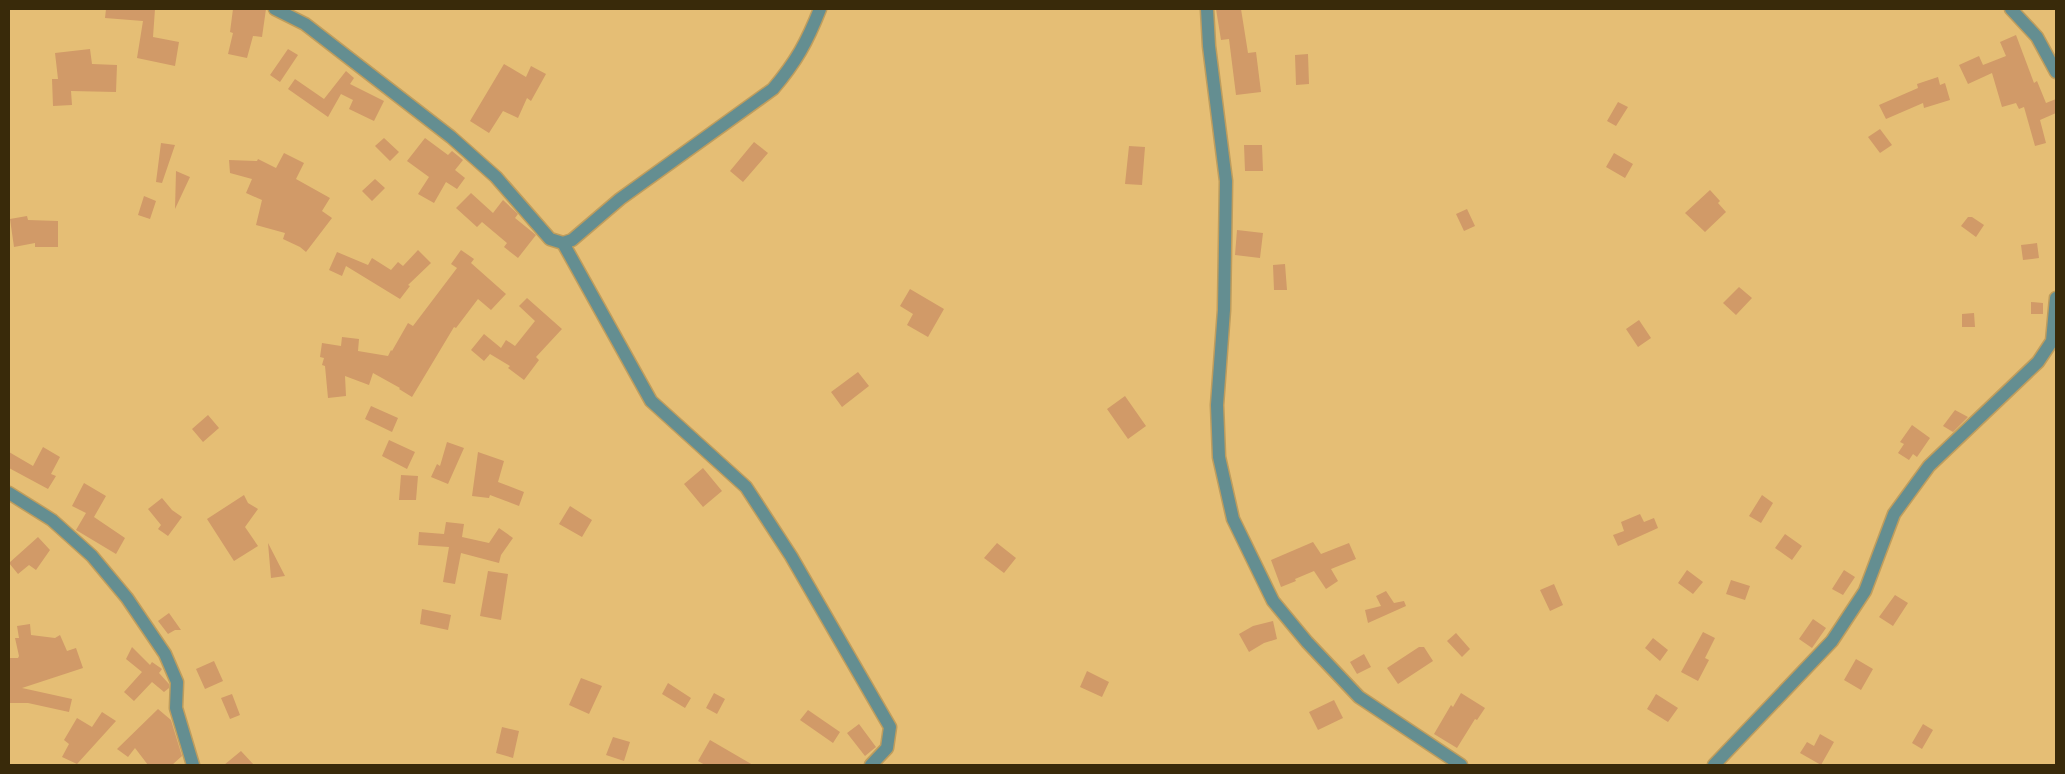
<svg xmlns="http://www.w3.org/2000/svg" width="2065" height="774" font-family="Barlow,sans-serif">
	<rect width="100%" height="100%" fill="#e5be75"/>
	<path fill="#d19a68" d="M106,9H155L153,37L179,42L175,66L137,58L143,21L105,18Z
		M233,9H266L262,37L253,36L247,58L228,54L233,33L230,32Z
		M1216,9H1241L1248,53L1256,52L1261,92L1236,95L1229,39L1221,40Z
		M2016,35L2034,83L2037,81L2046,103L2056,99V113L2040,120L2046,143L2035,146L2024,107L2019,109L2016,103L2002,107L1992,73L1968,84L1959,65L1979,56L1983,65L2006,56L2000,42Z
		M90,49L92,64L117,65L116,92L71,91L72,105L53,106L52,79H58L55,53Z
		M288,49L298,55L280,82L270,75Z
		M1308,54L1309,84L1296,85L1295,55Z
		M504,64L526,77L531,66L546,74L531,101L527,98L518,118L503,111L489,133L470,121Z
		M346,71L354,78L350,84L384,101L374,121L349,109L353,100L341,94L328,117L288,89L295,79L324,99Z
		M1938,77L1940,85L1945,83L1950,100L1924,108L1923,103L1886,119L1879,105L1918,88L1917,84Z
		M1618,102L1628,107L1616,126L1607,121Z
		M1880,129L1892,145L1880,153L1868,137Z
		M384,138L399,152L390,161L375,146Z
		M425,138L448,155L452,151L463,160L455,170L465,178L457,189L446,182L434,203L418,194L429,177L407,161Z
		M754,142L768,153L743,182L730,171Z
		M161,143L175,145L162,183L156,182Z
		M1244,145H1262L1263,171H1245Z
		M1129,146L1145,147L1142,185L1125,184Z
		M284,153L304,163L296,179L330,198L322,211L332,218L306,252L300,247L283,239L285,233L256,225L262,200L246,193L252,179L230,173L229,160L257,161L258,159L276,168Z
		M1614,153L1633,164L1625,178L1606,167Z
		M176,171L190,177L175,209Z
		M375,179L385,188L372,201L362,191Z
		M1710,190L1720,201L1718,203L1726,212L1705,232L1685,213Z
		M471,193L493,213L503,200L518,214L515,218L536,235L518,258L504,247L507,243L482,222L477,227L456,208Z
		M144,196L156,201L150,219L138,215Z
		M1467,209L1475,226L1464,231L1456,214Z
		M27,216L28,220L58,221V247H35V243L14,247L10,219Z
		M1968,217H1972L1984,225L1976,237L1961,226Z
		M1237,230L1263,233L1260,258L1235,255Z
		M2037,243L2039,258L2023,260L2021,245Z
		M418,250L431,263L408,285L410,286L400,299L346,266L342,276L329,270L337,252L368,265L372,258L391,270L398,262L403,266Z
		M461,250L474,259L471,263L506,294L491,310L478,299L456,328L454,327L412,397L399,389L400,388L373,373L369,385L345,376L346,396L328,398L325,366L322,365L324,358L320,357L322,343L341,346L342,337L359,339L358,351L388,356L391,350L392,351L408,323L413,326L457,268L451,264Z
		M1285,264L1287,290H1274L1273,265Z
		M1739,287L1752,298L1736,315L1723,303Z
		M910,289L944,309L928,337L907,325L913,314L900,306Z
		M527,298L562,329L536,357L539,360L524,380L508,368L510,366L490,354L484,361L471,350L484,334L501,348L506,340L515,346L535,321L519,306Z
		M2031,302L2043,303V314H2031Z
		M1974,313L1975,327H1962V314Z
		M1639,320L1651,338L1638,347L1626,329Z
		M858,372L869,386L842,407L831,392Z
		M1125,396L1146,426L1128,439L1107,409Z
		M371,406L398,418L392,432L365,419Z
		M1955,410L1968,417L1953,432L1943,426Z
		M208,415L219,428L203,442L192,429Z
		M1912,425L1930,438L1917,457L1913,454L1909,460L1898,453L1904,444L1900,442Z
		M389,440L415,452L407,469L382,456Z
		M447,442L464,448L448,484L431,477L437,464L440,466Z
		M43,447L60,457L51,474L56,476L48,489L9,468V452L33,466Z
		M478,452L504,461L498,482L524,492L519,506L490,495L489,498L472,496Z
		M703,468L722,491L703,507L684,484Z
		M401,475L418,476L416,500H399Z
		M84,483L106,496L94,517L125,538L116,554L76,530L86,513L72,506Z
		M244,495L248,503L258,509L245,527L258,546L234,561L207,519Z
		M1762,495L1773,503L1761,523L1749,516Z
		M162,498L172,510L182,517L168,536L158,529L161,525L148,509Z
		M570,506L592,520L582,537L559,524Z
		M1640,514L1644,522L1654,518L1658,528L1618,546L1613,535L1624,531L1621,522Z
		M446,522L464,524L462,537L489,543L499,528L513,538L501,555L499,563L461,553L455,584L443,582L449,547L418,545L419,532L444,534Z
		M1785,534L1802,546L1792,560L1775,548Z
		M38,537L50,550L36,570L29,565L18,574L9,563Z
		M1313,542L1321,554L1349,543L1356,559L1331,569L1338,581L1326,589L1314,571L1295,579L1296,581L1281,587L1271,560Z
		M268,543L285,576L271,578Z
		M997,543L1016,558L1004,573L984,558Z
		M1687,570L1703,582L1693,594L1678,583Z
		M1844,570L1855,577L1843,595L1832,589Z
		M488,571L508,574L501,620L480,616Z
		M1731,580L1750,586L1745,600L1726,594Z
		M1554,584L1563,605L1550,611L1540,590Z
		M1386,591L1394,603L1404,601L1406,606L1368,623L1365,610L1381,606L1376,596Z
		M1895,595L1908,603L1893,626L1879,617Z
		M422,609L451,615L448,630L420,624Z
		M169,613L181,630H175L168,634L158,621Z
		M1813,619L1826,628L1812,648L1799,639Z
		M1273,621L1277,639L1264,643L1249,652L1239,634L1253,626Z
		M30,624L31,635L55,638L60,635L67,651L76,648L83,668L22,688L72,699L69,712L28,703H9V658H18L19,656L15,638H19L17,626Z
		M1703,632L1715,638L1705,658L1709,660L1698,681L1681,672Z
		M1456,633L1470,649L1462,657L1447,641Z
		M1653,638L1668,650L1660,661L1645,648Z
		M132,647L150,665L152,662L162,669L159,673L169,684V688L164,692L152,682L134,701L124,692L142,672L126,659Z
		M1419,647H1424L1433,661L1398,684L1387,668Z
		M1364,654L1371,667L1357,674L1350,662Z
		M1856,659L1873,669L1861,690L1844,680Z
		M214,661L223,681L205,689L196,669Z
		M1087,671L1109,682L1102,697L1080,687Z
		M581,678L602,686L589,714L569,705Z
		M668,683L691,698L685,708L662,694Z
		M714,693L725,699L717,714L706,708Z
		M1461,693L1485,708L1477,720L1475,719L1457,748L1434,734L1451,705L1453,707Z
		M232,694L240,715L230,719L221,698Z
		M1656,694L1678,708L1668,722L1647,709Z
		M1334,700L1343,718L1318,730L1309,712Z
		M158,709L171,720L182,756L172,765H148L135,748L128,757L117,749Z
		M808,710L840,732L833,743L800,720Z
		M102,712L116,721L77,764L62,757L69,744L64,740L77,718L92,727Z
		M859,724L876,747L865,756L847,733Z
		M1923,724L1933,730L1922,749L1912,743Z
		M502,727L519,731L513,758L496,753Z
		M1820,734L1834,742L1821,765L1800,753L1807,742L1814,746Z
		M613,737L630,742L624,761L606,755Z
		M710,740L753,765H705L698,761Z
		M241,751L254,765H224Z"/>
	<g fill="none" stroke-linecap="round" stroke-linejoin="round">
		<defs>
			<path id="minor" d="M275,9L305,24L451,137L496,177L550,239L563,243L572,240L620,199L773,89C796,62 807,42 820,9
				M1207,9L1209,46L1226,181L1224,310L1217,405L1219,457L1233,519L1273,601L1307,642L1359,697L1461,765
				M2011,9L2037,37L2056,72
				M563,243L651,401L746,487L791,556L890,727L887,748L871,765
				M9,493L52,520L92,556L127,598L165,654L177,682L176,708L193,765
				M1714,765L1832,641L1865,591L1894,514L1929,466L2038,362L2052,341L2056,298"/>
		</defs>
		<use href="#minor" stroke="#bf9d5d" stroke-width="15"/>
		<use href="#minor" stroke="#648e91" stroke-width="12"/>
	</g>
	<rect width="2065" height="774" fill="none" stroke="#392a0a" stroke-width="20"/>
</svg>
